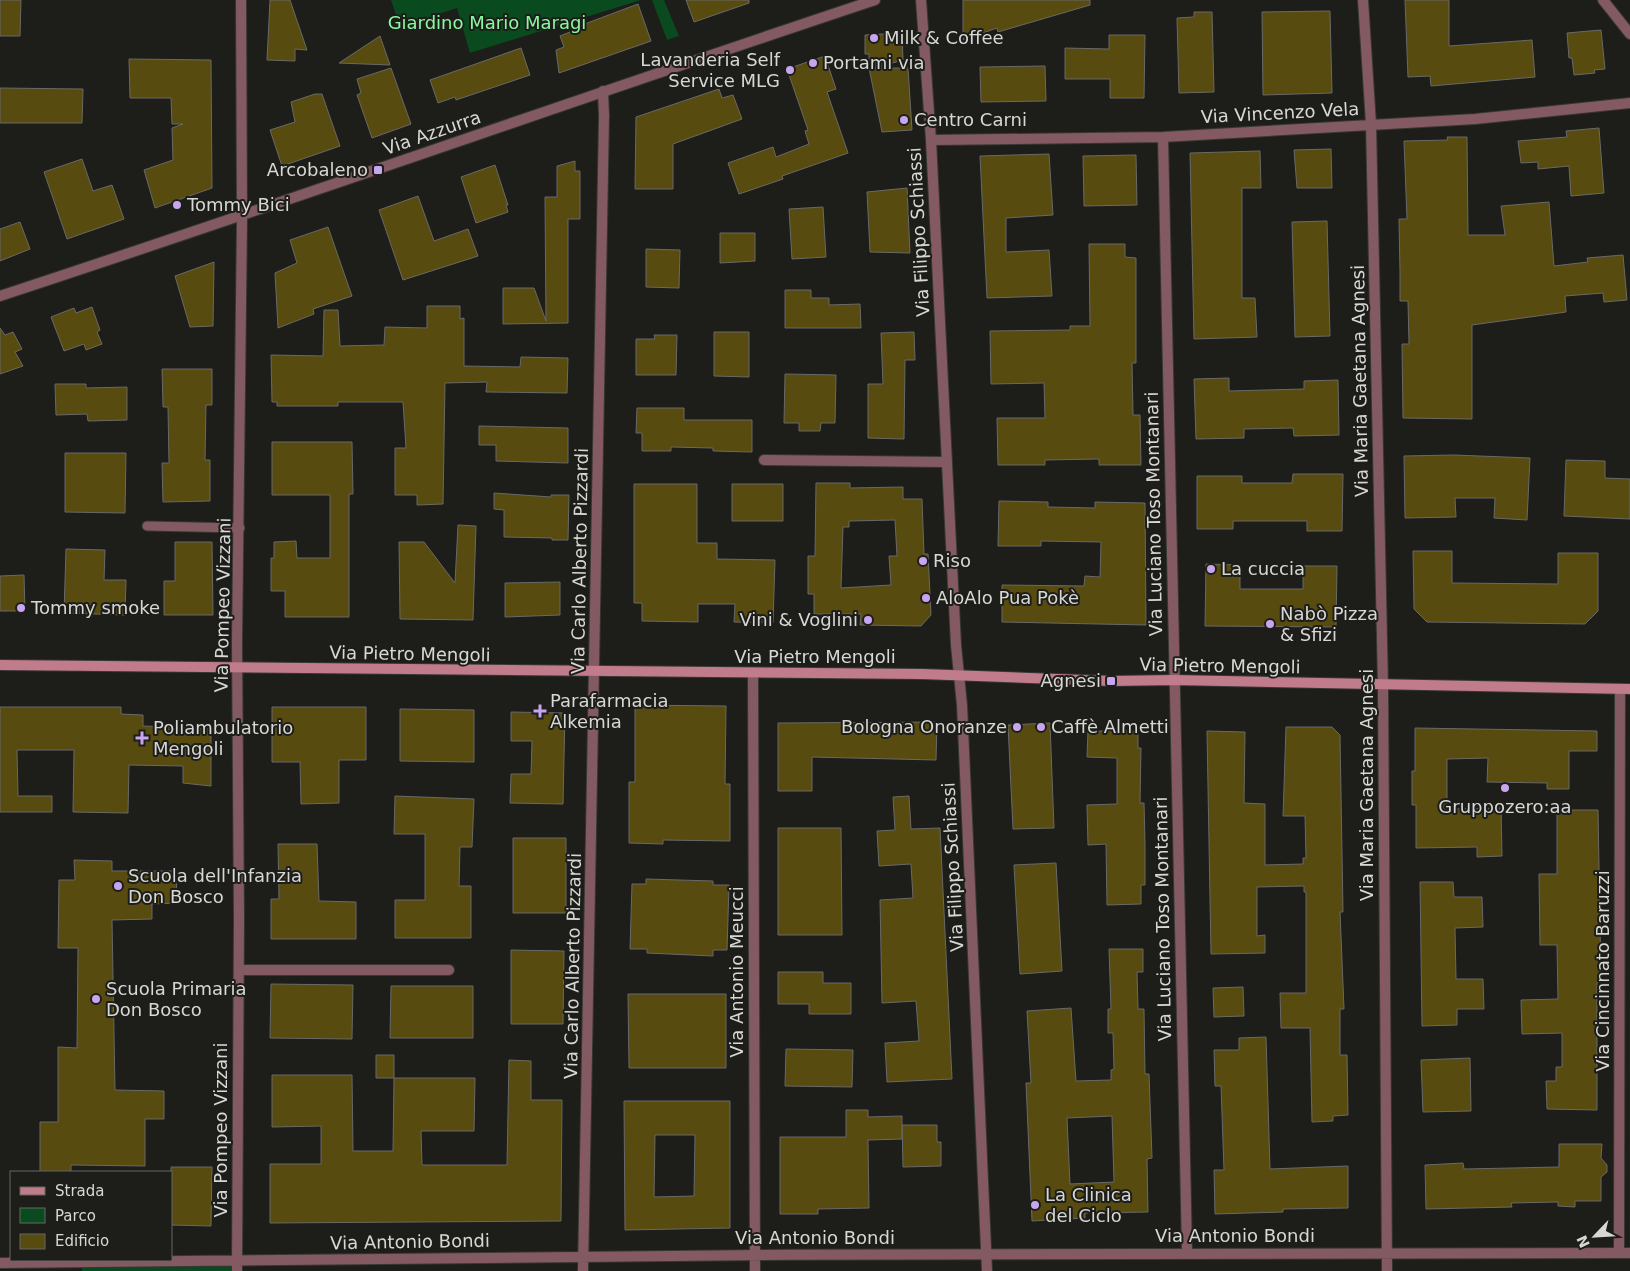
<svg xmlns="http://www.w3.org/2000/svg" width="1630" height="1271" font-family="'DejaVu Sans',sans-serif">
	<rect width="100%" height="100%" fill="#1d1d1a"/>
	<path fill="#094a1f" d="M391,0H641L470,53L457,8L400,27Z
		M652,0H664L679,36L667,40Z
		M237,1260V1271H82V1262Z"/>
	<path fill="#574b10" stroke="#6a6966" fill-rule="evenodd" d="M0,0H21L20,36H0Z
		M270,0H290L307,50L295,49V61L267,60Z
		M686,0H749V3L694,22Z
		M963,0H1090V5L998,32L997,28L963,40Z
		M1405,0H1449V46L1532,40L1535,77L1431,86L1430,76L1408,77Z
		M638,4L651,41L559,73L556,50L564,47L560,36L575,30L574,28Z
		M1330,11L1332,93L1263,95L1262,12Z
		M1194,12H1212L1214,92L1179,93L1177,18L1194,17Z
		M1601,30L1605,69L1594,70L1595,73L1574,75L1572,58H1569L1567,33Z
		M902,33L903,60L875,68H908L912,130L882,132L869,68V54H865V35Z
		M1109,35H1145L1144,98H1110V79H1065V48L1109,49Z
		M380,36L390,65L339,63Z
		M521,48L530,75L456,100L455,97L438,103L430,80Z
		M825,56L836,89L827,92L848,153L782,176L783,179L739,194L728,163L773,147L776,157L809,144L805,131L808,130L787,69Z
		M129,59L211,60L212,188L155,208L144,170L173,160L172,128L183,124H172L171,98H130Z
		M1045,66L1046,101L981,102L980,67Z
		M391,68L411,124L372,138L357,95L361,93L357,79Z
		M0,88L83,89L82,123H0Z
		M719,89L722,98L733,95L742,119L673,144V189H635L636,117Z
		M315,94H322L340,146L282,166L270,130L295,122L291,102Z
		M1599,128L1604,193L1571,196L1569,166L1538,169V162L1521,163L1518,141L1567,137L1566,131Z
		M1447,137H1467L1468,235H1505L1501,206L1549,202L1554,266L1588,262L1587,258L1623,255L1627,300L1604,302L1603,293L1565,296L1566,312L1472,325V419L1403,418L1402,344H1409L1408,301H1400V272L1399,219H1407L1404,141L1448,140Z
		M1331,149L1332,188H1297L1294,150Z
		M1260,151L1261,188H1242V298H1255L1257,337L1194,339L1190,153Z
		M1049,154L1053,215L1006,218V252L1049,250L1052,296L987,298L980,156Z
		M1136,155L1137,205L1084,206L1083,156Z
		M82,159L93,191L112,185L124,219L67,239L44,172Z
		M575,161V171H580V219H568V323L503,324V288H534L546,321L545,197H557V166Z
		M495,165L508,205H506L508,212L476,223L461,177Z
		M907,188L910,253L870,252L867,192Z
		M418,196L434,241L468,229L478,256L403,280L379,210Z
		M823,207L826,257L792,259L789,209Z
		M1327,221L1330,336L1295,337L1292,222Z
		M20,222L30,249L0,261V229Z
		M328,227L352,296L313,309L314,314L278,328L275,273L297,263L290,240Z
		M720,233H755V261L720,263Z
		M1089,244H1125V257L1136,258V363H1132L1133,415H1140L1141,465H1099V459L1045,460V465H998L997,418H1045L1044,383L991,384L990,331L1070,330V326H1090Z
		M646,249L680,250L679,288L646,287Z
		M214,262L213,326L190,327L175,276Z
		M785,290H811V298H829V305L860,304L861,328H785Z
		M427,306H460V319L464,318V366L520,367L521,357L568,358L567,393L486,392L487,382L445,383L443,504L417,505V495H395V448H406L403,402H338V406H277V402H272L271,355L323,356L324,310H338L340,346L384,345L385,327L427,328Z
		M92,307L100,330L97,332L102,344L86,350L84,344L64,351L51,317L74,308L76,313Z
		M0,328L5,335L13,332L22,349L15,352L23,366L0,374Z
		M714,332H749V377L714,376Z
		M914,332L915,360H905L904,439L868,438V384H883L881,333Z
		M654,335H677L676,375H636V339H655Z
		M162,369H212V405H206L205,460H210V501L163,502L162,463H169L168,407H163Z
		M785,374L836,375L835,423H821L820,431H799V423H784Z
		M1229,378V391L1304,389V381L1338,380L1339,435L1294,436L1293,428L1244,429V438L1196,439L1194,379Z
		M55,384H86V388L127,387V420L88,421L87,414L56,415Z
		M637,408H684V420H752V452L713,451V448L671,447V451H642V433H636Z
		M479,426L568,428V463L496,461V445H479Z
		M272,442H352L353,494H349V617H285V591H271V558H274V542L296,541L297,558H330V495H272Z
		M65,453H126L125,513L65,512Z
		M1454,455L1530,458L1527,520L1494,518L1495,498H1455L1456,517L1405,518L1404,456Z
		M1566,460L1605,461V478L1630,479V519L1564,516Z
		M1293,474H1343L1342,531H1307V521H1233V529H1197V476H1242V483H1292Z
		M816,483H850V488L903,487V499H922L924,554H928L931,615L921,626L860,625L861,614H814V594H808V556H815ZM895,520L897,556H889L891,585L841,588L843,527H849V521Z
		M634,484H697V543H717V559L775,560L773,623L734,622L735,604H698V622L642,621V603H634Z
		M732,484H783V521H732Z
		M494,493L551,497V495H569L568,540H552V538L504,537V510L494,509Z
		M999,501L1048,502V507L1095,508V502L1145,503L1146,625L1002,622V585L1084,586L1085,576L1100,577L1101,542L1041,541V546H998Z
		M458,525L476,526L473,620L400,619L399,542H424L455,583Z
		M175,542H212L213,615H164V581H175Z
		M66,549L105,550L104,580H126L125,615L64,613Z
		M1413,551H1452V583L1558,584V553H1598V611L1585,624L1427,622L1414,609Z
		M1206,564L1240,565V589H1303V566H1337L1336,627L1205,626Z
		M24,575L25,611H0V576Z
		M560,582V615L505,617V583Z
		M635,705L726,706L725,784H730V841L663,840V844L629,843V782H635Z
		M0,707H121V714L143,715V726L211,729V786L183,783V766L129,765L128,813L73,812L74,750H17L18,796H52V812H0Z
		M272,707H366V760H339V803L301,804L300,762H272Z
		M400,709L474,710V762L400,761Z
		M511,712L565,713L563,804L510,803L511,774H531L532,741H511Z
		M937,722L936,760L812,757V791H778V723Z
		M1050,723L1054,828L1013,829L1008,725Z
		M1286,727H1332L1340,735L1343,912H1340L1344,1009H1340V1055H1347L1348,1115L1333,1116V1121L1312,1122L1310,1028H1281L1280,993H1306V892H1304V886L1257,887V936L1265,935V953L1211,954L1207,731L1245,732L1244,803L1265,804V865L1303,864V858H1306L1305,816H1283Z
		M1415,728L1597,731V751H1569V789H1547V783L1487,782L1488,758L1447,759V809L1501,808L1502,856L1477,857V847L1416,848V805H1412V771H1415Z
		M1088,731H1138V748H1141L1140,803H1144L1145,844V885H1141V904L1107,905L1106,844L1088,845L1087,805L1117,804V758L1087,757Z
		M395,796L474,799L472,847H460L459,886H471V938H395V900H425V834H394Z
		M909,796L911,829L940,828L952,1079L887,1082L885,1043L919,1041L916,1001L882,1003L880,900L913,898L911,864L879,866L877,831L895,830L893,797Z
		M1557,810H1598L1601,982H1597V1110L1547,1109L1546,1081H1556V1067H1562V1033L1522,1034L1521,1000L1558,999L1557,945H1540L1539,874H1557Z
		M778,828H841L842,935H778Z
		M513,838H566V913H513Z
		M278,844H317L319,901L356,902V939H271V899H279Z
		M74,860L112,861V871H177L176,903L152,904V919L112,920L115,1090L164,1091V1119H145V1166L71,1165V1172H40V1122H58V1047L77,1048L78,948H58L59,880H75Z
		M1056,863L1062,971L1020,974L1014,865Z
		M646,879L713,881V885H729L727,950H713V956L647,953V949H630L632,884H646Z
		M1420,882H1453L1454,897H1482L1483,927L1455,928L1456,979H1483L1484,1009H1457V1025L1422,1026Z
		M1109,949H1143V972H1137L1138,1009H1144L1145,1074H1149L1152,1158L1147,1159L1148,1212L1085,1213V1218L1032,1221L1026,1083H1031L1027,1011L1071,1008L1076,1081L1111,1080V1070L1114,1069L1113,1033H1108V1009H1111ZM1112,1116L1114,1182L1070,1184L1067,1118Z
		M511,950L564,951L563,1024H511Z
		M778,972H823V983H851V1014H809V1004H778Z
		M271,984L353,985L352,1039L270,1038Z
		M391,986H473V1038H390Z
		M1243,987L1244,1016L1214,1017L1213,988Z
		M628,994H726V1068H629Z
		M1266,1037L1270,1169L1348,1166V1208L1283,1209V1212L1215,1214L1214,1170H1224L1221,1086H1215L1214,1050H1239V1038Z
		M786,1049L853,1050L852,1087L785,1086Z
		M376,1055H394V1078H376Z
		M1470,1058L1471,1111L1423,1112L1421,1060Z
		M509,1060L531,1061V1100H562L561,1221L270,1223V1164H321V1126L272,1127V1075H352L353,1151H393L394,1078H475L474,1131H421L422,1165H507Z
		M624,1101H730V1228L625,1230ZM655,1135H695L694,1196L654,1197Z
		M846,1110H868V1117L902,1116V1139L868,1140L869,1208L818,1209V1214H780V1137H846Z
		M902,1125H937V1142H941V1166L903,1167Z
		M1559,1144H1602L1601,1158L1607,1165V1172L1601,1177V1201H1575V1207L1558,1206V1202L1511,1203L1512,1207L1426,1209L1425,1165L1463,1163L1464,1169L1559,1167Z
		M171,1167H212L211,1226L171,1225Z"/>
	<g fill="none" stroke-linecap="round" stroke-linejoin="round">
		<defs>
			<path id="service" d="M147,526L240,528"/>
			<path id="minor" d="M1363,0L1371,124L1383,686L1387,1271
				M1603,0L1630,34
				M1163,137L1187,1251
				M931,140L1163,137L1475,119L1630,103
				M764,460L946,462
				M753,673L755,1271
				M239,970H449
				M1619,1253L1620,689
				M0,1263C543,1255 1087,1252 1630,1253
				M237,1271L239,919L237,642L242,217L241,0
				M583,1271L604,116"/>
			<path id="tertiary" d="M921,0L931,140L956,645L962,705L987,1271
				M603,91L604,116
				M0,296C293,200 583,97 875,0"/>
			<path id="secondary" d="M0,665L922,674L1111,681L1174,680L1630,689"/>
		</defs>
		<use href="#service" stroke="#373734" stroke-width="11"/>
		<use href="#minor" stroke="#373734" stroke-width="12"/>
		<use href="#tertiary" stroke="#373734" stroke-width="12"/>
		<use href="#secondary" stroke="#373734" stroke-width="12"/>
		<use href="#service" stroke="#845a62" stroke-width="9"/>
		<use href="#minor" stroke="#845a62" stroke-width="10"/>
		<use href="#tertiary" stroke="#845a62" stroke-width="10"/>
		<use href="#secondary" stroke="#c07c8a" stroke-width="10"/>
	</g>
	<g fill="#c7a6ef" stroke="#1d1d1a" stroke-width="2">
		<circle cx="874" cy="38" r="5"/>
		<circle cx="813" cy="63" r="5"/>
		<circle cx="790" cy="70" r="5"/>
		<circle cx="904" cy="120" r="5"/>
		<rect x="373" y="165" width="10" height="10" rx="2.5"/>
		<circle cx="177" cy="205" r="5"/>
		<circle cx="923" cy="561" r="5"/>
		<circle cx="1211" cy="569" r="5"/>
		<circle cx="926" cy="598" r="5"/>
		<circle cx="21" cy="608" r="5"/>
		<circle cx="868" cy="620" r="5"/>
		<circle cx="1270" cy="624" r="5"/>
		<rect x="1106" y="676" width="10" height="10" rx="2.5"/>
		<path d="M537.5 703.5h5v5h5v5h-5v5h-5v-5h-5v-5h5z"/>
		<circle cx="1017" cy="727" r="5"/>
		<circle cx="1041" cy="727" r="5"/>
		<path d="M139.5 730.5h5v5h5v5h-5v5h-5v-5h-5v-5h5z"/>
		<circle cx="1505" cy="788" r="5"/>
		<circle cx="118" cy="886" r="5"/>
		<circle cx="96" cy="999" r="5"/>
		<circle cx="1035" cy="1205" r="5"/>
	</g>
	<g text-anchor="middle" stroke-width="4" stroke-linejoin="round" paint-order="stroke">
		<g font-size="18" fill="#89f8a1" stroke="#1d1d1a">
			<text x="487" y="29">Giardino Mario Maragi</text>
		</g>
		<g font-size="18" fill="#d7d7d5" stroke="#1d1d1a" text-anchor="start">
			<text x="884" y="44">Milk &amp; Coffee</text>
			<text x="780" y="66" text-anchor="end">Lavanderia Self<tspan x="780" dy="21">Service MLG</tspan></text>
			<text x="823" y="69">Portami via</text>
			<text x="914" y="126">Centro Carni</text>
			<text x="368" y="176" text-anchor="end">Arcobaleno</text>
			<text x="187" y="211">Tommy Bici</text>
			<text x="933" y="567">Riso</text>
			<text x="1221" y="575">La cuccia</text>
			<text x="936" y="604">AloAlo Pua Pokè</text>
			<text x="31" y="614">Tommy smoke</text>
			<text x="1280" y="620">Nabò Pizza<tspan x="1280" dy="21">&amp; Sfizi</tspan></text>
			<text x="858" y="626" text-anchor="end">Vini &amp; Voglini</text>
			<text x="1101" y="687" text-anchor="end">Agnesi</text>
			<text x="550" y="707">Parafarmacia<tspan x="550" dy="21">Alkemia</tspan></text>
			<text x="1007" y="733" text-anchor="end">Bologna Onoranze</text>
			<text x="1051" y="733">Caffè Almetti</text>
			<text x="153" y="734">Poliambulatorio<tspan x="153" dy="21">Mengoli</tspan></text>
			<text x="1505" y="813" text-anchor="middle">Gruppozero:aa</text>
			<text x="128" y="882">Scuola dell'Infanzia<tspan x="128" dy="21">Don Bosco</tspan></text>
			<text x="106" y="995">Scuola Primaria<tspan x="106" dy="21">Don Bosco</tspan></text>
			<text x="1045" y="1201">La Clinica<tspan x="1045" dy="21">del Ciclo</tspan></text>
		</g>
		<g font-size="18" fill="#d7d7d5" stroke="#1d1d1a">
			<text transform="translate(1280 113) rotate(-3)" y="6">Via Vincenzo Vela</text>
			<text transform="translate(432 133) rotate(-19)" y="6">Via Azzurra</text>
			<text transform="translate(919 232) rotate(-93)" y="6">Via Filippo Schiassi</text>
			<text transform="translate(1360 381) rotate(-91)" y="6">Via Maria Gaetana Agnesi</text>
			<text transform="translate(1154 514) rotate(-91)" y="6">Via Luciano Toso Montanari</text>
			<text transform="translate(580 561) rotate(-89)" y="6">Via Carlo Alberto Pizzardi</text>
			<text transform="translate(223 605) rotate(-89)" y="6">Via Pompeo Vizzani</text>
			<text transform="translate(410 654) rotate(1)" y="6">Via Pietro Mengoli</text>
			<text x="815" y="663">Via Pietro Mengoli</text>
			<text transform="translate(1220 666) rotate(1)" y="6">Via Pietro Mengoli</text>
			<text transform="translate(1367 785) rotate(-90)" y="6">Via Maria Gaetana Agnesi</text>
			<text transform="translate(953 867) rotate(-93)" y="6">Via Filippo Schiassi</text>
			<text transform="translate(1163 919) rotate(-91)" y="6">Via Luciano Toso Montanari</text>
			<text transform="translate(573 966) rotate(-89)" y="6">Via Carlo Alberto Pizzardi</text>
			<text transform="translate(1603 971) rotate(-90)" y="6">Via Cincinnato Baruzzi</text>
			<text transform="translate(737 972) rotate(-90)" y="6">Via Antonio Meucci</text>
			<text transform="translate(221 1130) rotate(-90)" y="6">Via Pompeo Vizzani</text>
			<text x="1235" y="1242">Via Antonio Bondi</text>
			<text x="815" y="1244">Via Antonio Bondi</text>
			<text transform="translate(410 1242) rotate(-1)" y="6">Via Antonio Bondi</text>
		</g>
	</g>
	<rect x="10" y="1171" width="162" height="90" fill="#1d1d1a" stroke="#676765"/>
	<rect x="20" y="1187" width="25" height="8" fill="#c07c8a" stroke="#676765"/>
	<text x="55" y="1196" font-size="15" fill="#d7d7d5">Strada</text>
	<rect x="20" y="1208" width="25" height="15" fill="#094a1f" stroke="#676765"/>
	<text x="55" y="1221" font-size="15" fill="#d7d7d5">Parco</text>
	<rect x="20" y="1234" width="25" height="15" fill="#574b10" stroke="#676765"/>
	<text x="55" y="1246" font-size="15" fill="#d7d7d5">Edificio</text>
	<g transform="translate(1595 1236) rotate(245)" stroke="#1d1d1a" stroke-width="4" paint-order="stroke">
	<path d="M0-4L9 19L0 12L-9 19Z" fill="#d7d7d5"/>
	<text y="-8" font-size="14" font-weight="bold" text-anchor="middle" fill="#d7d7d5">N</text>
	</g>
</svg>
